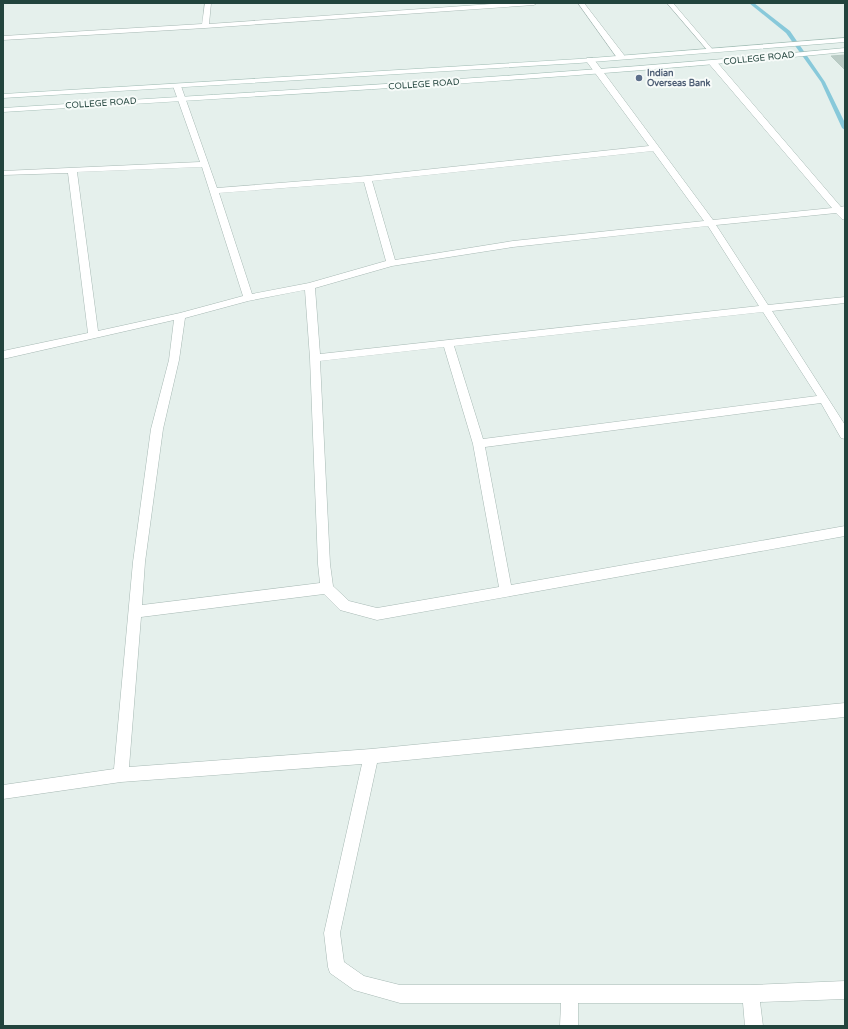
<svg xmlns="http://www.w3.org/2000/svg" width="848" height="1029" font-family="'Varela Round',sans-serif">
	<rect width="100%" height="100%" fill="#e5f0ec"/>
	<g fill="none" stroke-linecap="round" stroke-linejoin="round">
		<path fill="#88c9da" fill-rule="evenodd" d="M749,3H754L790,31L825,82L845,123V130L842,128L821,82L786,33Z"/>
	</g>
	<path fill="#bacbc5" stroke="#b7cac3" d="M845,55V70L831,56Z"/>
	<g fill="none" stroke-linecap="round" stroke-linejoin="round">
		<defs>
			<path id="street" d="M205,3H211L209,24L506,3H537L534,5L205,28L3,40V36L202,24Z
				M578,3H584L624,55V59H618Z
				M667,3H673L713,50V52H709Z
				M587,58H593L713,220L832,208L710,65L709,63L713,61H716L841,207L845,206V220L842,219L836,213L716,225L768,305L845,297V303L772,311L845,425V439L841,438L821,403L485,447L511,585L845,526V536L377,620L340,610L324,594L141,617L129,767L371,749L845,703V717L377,763L340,933L344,962L364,976L400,985H751L845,981V999L760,1002L763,1026H745L743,1003H578V1026H560L561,1003H400L354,990L330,973L328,967L324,933L362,764L121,782L3,799V785L114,769L133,562L151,429L169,360L174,320L3,359V351L88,333L68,173L3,175V171L200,162L173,86L177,84L181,86L217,188L367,176L649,146L587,62ZM653,151L704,221L513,241L395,260L372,181ZM202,167L243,296L180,313L98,331L77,172ZM364,182L386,261L309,283L252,294L219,193ZM708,226L759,306L320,354L315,288L392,266L513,247ZM305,290L310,358L318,564L320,583L142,605L145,562L163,429L179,360L185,318L248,301ZM763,312L817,396L483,439L454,346ZM444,347L473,444L499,587L377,608L349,601L333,586L330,564L320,361Z"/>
			<path id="secondary" d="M845,38V42L579,63L3,98V94L579,59Z
				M845,48V52C565,80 284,94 3,112V108C284,90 565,75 845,48Z"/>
		</defs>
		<use href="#street" stroke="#a7b9b4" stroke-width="1"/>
		<use href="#secondary" stroke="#a2bdb5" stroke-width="1"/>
		<use href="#street" fill="#fff" fill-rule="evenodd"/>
		<use href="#secondary" fill="#fff" fill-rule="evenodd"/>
	</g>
	<circle fill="#5c6f8a" stroke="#f7fbf9" stroke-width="1.5" cx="639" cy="78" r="4"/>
	<g text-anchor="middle" stroke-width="4" stroke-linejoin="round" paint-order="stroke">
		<g font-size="9" fill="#22443d" stroke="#f7fbf9">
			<text transform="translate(759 58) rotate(-6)" y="3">COLLEGE ROAD</text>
			<text transform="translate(424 84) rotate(-4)" y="3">COLLEGE ROAD</text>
			<text transform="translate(101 103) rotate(-4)" y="3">COLLEGE ROAD</text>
		</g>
		<g font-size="9" font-weight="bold" fill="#4e5e75" stroke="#f7fbf9" text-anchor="start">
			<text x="647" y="76">Indian<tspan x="647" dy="10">Overseas Bank</tspan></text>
		</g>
	</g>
	<rect width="848" height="1029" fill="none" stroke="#22443d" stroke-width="8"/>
</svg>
